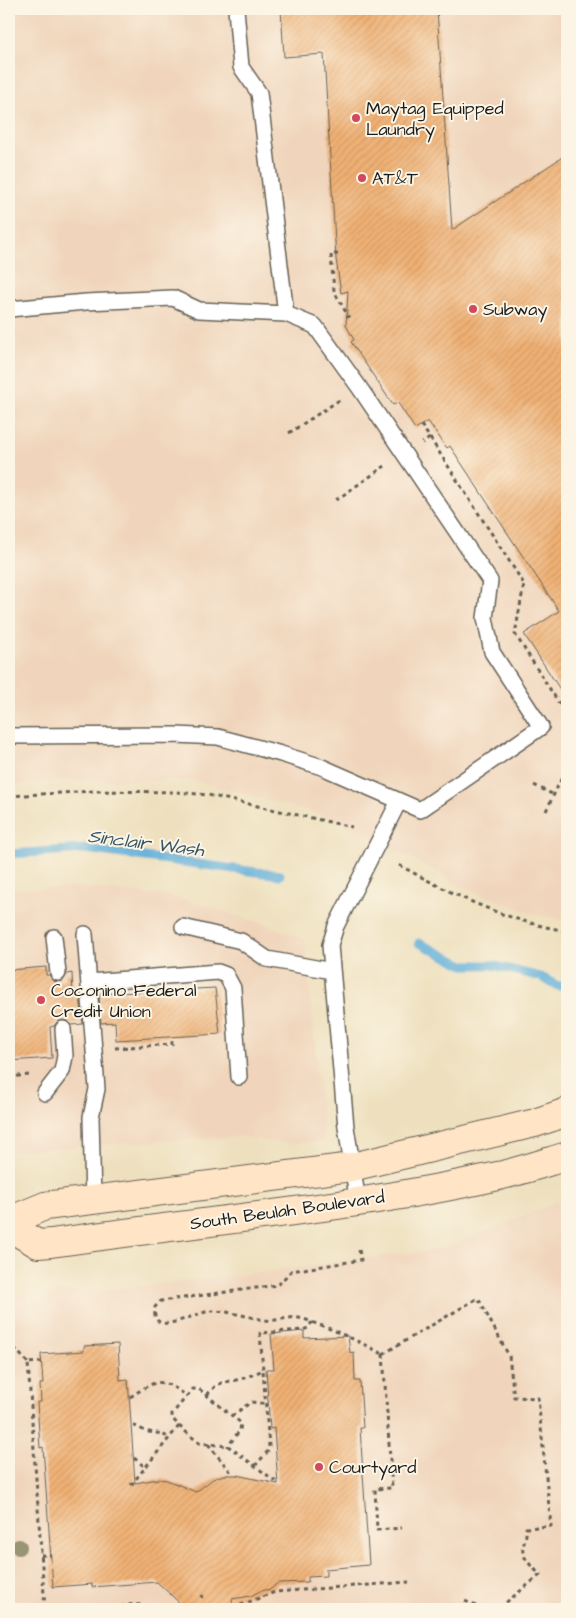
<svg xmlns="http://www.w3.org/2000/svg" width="576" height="1618" font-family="'Architects Daughter',sans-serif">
	<defs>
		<pattern id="building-hatch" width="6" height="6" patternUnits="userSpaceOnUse" patternTransform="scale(1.25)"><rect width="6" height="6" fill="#f0b174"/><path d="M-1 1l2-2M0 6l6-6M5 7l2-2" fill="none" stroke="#cd9864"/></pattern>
	</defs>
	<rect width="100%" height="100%" fill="#fcf5e5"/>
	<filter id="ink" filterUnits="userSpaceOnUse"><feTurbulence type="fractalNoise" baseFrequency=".02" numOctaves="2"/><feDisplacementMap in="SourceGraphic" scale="10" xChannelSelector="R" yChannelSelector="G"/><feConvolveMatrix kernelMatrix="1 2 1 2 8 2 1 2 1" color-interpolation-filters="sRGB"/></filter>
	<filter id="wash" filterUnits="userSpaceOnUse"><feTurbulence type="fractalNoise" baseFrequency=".0096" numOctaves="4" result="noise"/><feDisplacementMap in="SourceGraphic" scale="20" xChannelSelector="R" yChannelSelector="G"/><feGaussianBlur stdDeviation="1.12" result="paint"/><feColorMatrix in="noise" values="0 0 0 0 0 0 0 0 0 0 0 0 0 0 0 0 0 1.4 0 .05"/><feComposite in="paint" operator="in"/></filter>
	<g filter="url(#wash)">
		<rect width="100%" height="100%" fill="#eee0be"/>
		<path fill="#f0d5bc" d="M9,9H567V921L530,913L460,886L406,855L333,818L196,781L65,780L9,785Z
			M76,887L177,897L265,924L305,940L324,1142L283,1143L241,1137L127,1143L9,1152V890Z
			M567,1198V1609H9V1295L127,1288L262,1272L445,1248Z"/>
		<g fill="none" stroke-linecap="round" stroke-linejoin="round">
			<path stroke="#5dadd8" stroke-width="9" d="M9,854L85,849L280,875
				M419,943L464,965H492L541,977L558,986H567"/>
		</g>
		<g id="blocks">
			<path fill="url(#building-hatch)" d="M281,9H437L452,230L567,154V700L524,634L559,611L450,446L447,448L428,421L415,429L398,403L393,405L351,342L354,340L346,325L348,291L341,293L336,259L324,54L284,57Z
				M46,967V975H49L55,982L63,981L67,974L72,973L73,996L80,995L83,1024L71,1025L67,1021L63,1020L57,1022L54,1026L50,1027L52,1058L9,1061V970Z
				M215,988L220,1034L116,1040L115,1022L101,1023L99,994Z
				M304,1331V1338L348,1336L350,1353L354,1352L355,1381H360L363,1428H360L369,1565L326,1569V1576L308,1577V1582L278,1583L271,1589L260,1591L251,1596L232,1599L233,1609H186L157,1582L92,1587V1584L53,1587L43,1447L40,1448L37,1402H41L40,1384H43L41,1354L84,1351V1346L118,1344L120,1380L128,1379L135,1483L158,1479L167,1480L196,1492L213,1479L223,1475H236L278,1484L274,1428L270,1429L266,1369H274L271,1334Z"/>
		</g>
	</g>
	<g filter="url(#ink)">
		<use href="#blocks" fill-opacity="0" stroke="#666155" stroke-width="1"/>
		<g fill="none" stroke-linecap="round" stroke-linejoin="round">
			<defs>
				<path id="lane" d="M236,9L241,67L259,93L286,314
					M9,309L86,302L173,298L199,310L286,314L315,326L359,387L490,581L485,618L492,652L541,727L420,810L322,767L281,754L218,737L176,735L9,736
					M183,927L241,941L267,959L332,971
					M85,934L97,1089L91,1117L93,1201
					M54,937L58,973
					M89,982L218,972L226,975L233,988L239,1077
					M45,1093L62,1071L65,1056L63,1029
					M358,1202L346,1127L330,945L336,926L399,801"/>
				<path id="secondary" d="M9,1221L45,1206L352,1167L535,1123L567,1112
					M9,1227L38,1244L51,1243C200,1221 351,1209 498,1176C521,1171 544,1163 567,1156"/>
			</defs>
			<use href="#lane" stroke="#666155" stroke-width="18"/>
			<use href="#secondary" stroke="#666155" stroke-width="30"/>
			<path stroke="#666155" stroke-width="3" stroke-dasharray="4 4" stroke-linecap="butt" d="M338,254H331L334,291L349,318
				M421,425L430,438L422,443
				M289,433L341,399
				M430,438L524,584L515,634L567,716
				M336,500L385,466
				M534,785L554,795
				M9,796L93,791L176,792L208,795L352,827
				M546,811L567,767
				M399,865C454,895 505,921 567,931
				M115,1048L172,1044V1037
				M9,1077L30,1075
				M359,1250L361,1260L291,1271L278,1285L161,1301L155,1307C150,1341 196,1311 212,1311C231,1311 247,1317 265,1320C276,1322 288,1316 299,1318C305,1319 311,1322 317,1324C340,1332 361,1343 383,1354
				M9,1342L28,1363
				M383,1354L478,1298L509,1356L514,1397L538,1398L551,1526L526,1528C527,1536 524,1541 523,1548C521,1558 534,1568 540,1575L498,1609
				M383,1354L392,1488L375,1489L377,1530L402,1528
				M42,1362L28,1363L45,1609
				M207,1395C219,1380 224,1383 241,1379C248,1377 256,1373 263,1370L260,1333L303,1330L308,1328L312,1322
				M130,1397C157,1380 159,1376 187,1396L193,1389H199L241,1423L240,1430L228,1446L278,1483
				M232,1416L251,1402L268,1404
				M133,1426C139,1426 142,1431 149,1432C159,1434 160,1432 169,1438
				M179,1426L199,1443L228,1446
				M208,1444L233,1475
				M134,1458L145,1467
				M255,1466L268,1451L269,1447L263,1370
				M131,1485L179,1426L172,1418V1414L187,1396
				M41,1555H51
				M202,1595L203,1598
				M465,1601L480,1608L489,1609
				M233,1608L275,1592L409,1582
				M113,1609C129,1603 140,1603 155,1609"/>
			<use href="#lane" stroke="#fff" stroke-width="15"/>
			<use href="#secondary" stroke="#ffe4c6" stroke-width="28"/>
		</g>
		<circle fill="#989574" cx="19" cy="1547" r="8"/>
	</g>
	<g fill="#d1495b" stroke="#fcf5e5" stroke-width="2">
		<circle cx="356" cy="118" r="5"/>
		<circle cx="362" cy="178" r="5"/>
		<circle cx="473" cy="309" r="5"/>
		<circle cx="41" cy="1000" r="5"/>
		<circle cx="319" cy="1467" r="5"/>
	</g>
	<g text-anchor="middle" stroke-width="4" stroke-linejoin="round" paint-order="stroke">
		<g font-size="18" fill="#1c1c1c" stroke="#fcf5e5" text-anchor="start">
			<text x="366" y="114">Maytag Equipped<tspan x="366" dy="21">Laundry</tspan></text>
			<text x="372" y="184">AT&amp;T</text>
			<text x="483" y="315">Subway</text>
			<text x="51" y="996">Coconino Federal<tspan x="51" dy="21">Credit Union</tspan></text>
			<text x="329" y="1473">Courtyard</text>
		</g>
		<g font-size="18" fill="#1c1c1c" stroke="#fcf5e5">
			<text transform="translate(287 1210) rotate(-8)" y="6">South Beulah Boulevard</text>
		</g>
		<g font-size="19" font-style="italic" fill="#365667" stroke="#fcf5e5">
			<text transform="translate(146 842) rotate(7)" y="7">Sinclair Wash</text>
		</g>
	</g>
	<rect width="576" height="1618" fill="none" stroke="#fcf5e5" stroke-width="30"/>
</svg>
